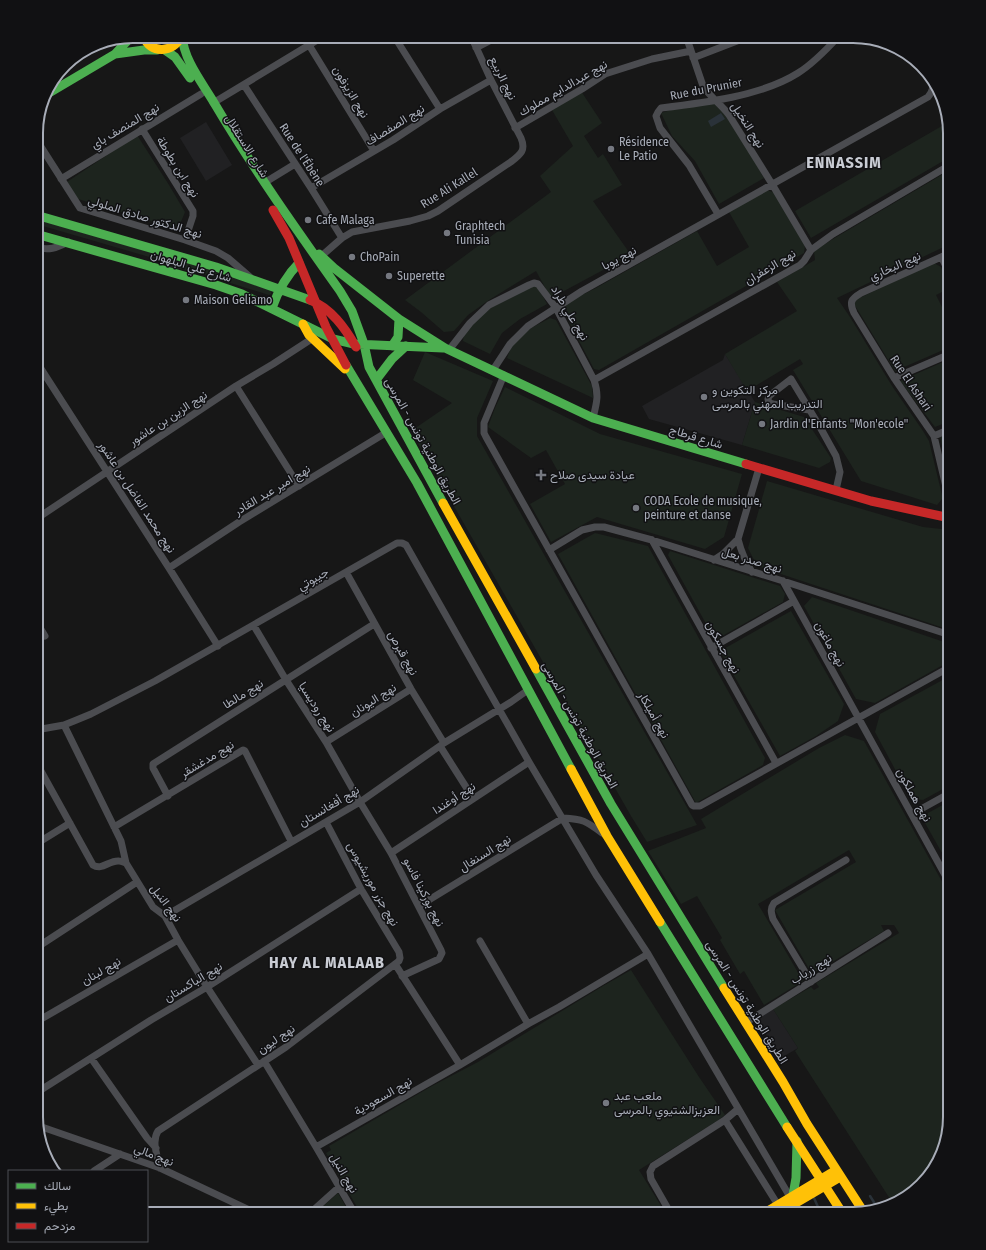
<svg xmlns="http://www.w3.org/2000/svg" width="986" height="1250" font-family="'Fira Sans Condensed',Vazirmatn,sans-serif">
	<rect width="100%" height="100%" fill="#171717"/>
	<path fill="#212123" d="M206,122L232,165L206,181L180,138Z
		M725,354L755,402L742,445L649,419L642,406L723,360Z
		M773,1009L798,1048L781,1058L756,1019Z"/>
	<path fill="#1d241e" d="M581,91L602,123L584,136L598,158L603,154L622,185L593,201L631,255L551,298L536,271L489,300L468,315L454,331L444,332L421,312L405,300L551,192L540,176L573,146L552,110Z
		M717,103L747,147L764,178L719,204L695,161L672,136L661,113L677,108Z
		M947,123L950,133V157L811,238L795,211Z
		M137,135L169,185L185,212L178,229L78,199L67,182Z
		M950,170V244L837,298L850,317L892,386L923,431L929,441L942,495V499L937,505L861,481L793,370L803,364L800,359L747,391L725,354L797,311L777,282L815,260L814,251L833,239Z
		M767,190L775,193L805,246L804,253L599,370L594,369L562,309L564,304L596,288L697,231L717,266L749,247L729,212Z
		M36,219L193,265L271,290V294L269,295L192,271L169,267L170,263L36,224Z
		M934,263L941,267L950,286V288L936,295L947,317L950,316V347L895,371L854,304L857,299Z
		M535,282L547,304L520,319L502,333L490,354L463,341L464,332L482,313Z
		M550,318L556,320L592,386L593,398L507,358L513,342L531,328Z
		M425,352L493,381L477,418V436L697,825L647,842L631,816L411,431L452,403L413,380Z
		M950,359V421L935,427L900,381Z
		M505,387L600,434L742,474L724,537L705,549L597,517L551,542L530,504L565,484L546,450L531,458L488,427L495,408Z
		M755,402L804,417L831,458L830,462L819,468L742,445Z
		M950,432V482L940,437Z
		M767,481L923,527L950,530V630L757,566L748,548Z
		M595,533L648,546L765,758L763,765L696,803L558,554Z
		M670,551L780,586L785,594L783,602L715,640L668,555Z
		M812,597L950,644V661L875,703L856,699L804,606Z
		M791,611L844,704L838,721L816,736L780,756L720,651Z
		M950,676V785L923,800L911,799L875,732L880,714Z
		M845,735L864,741L950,896V1117L937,1165L907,1198L892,1202L795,1051L798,1048L773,1009L811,987L814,990L819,987L816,983L899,933L894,925H881L884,931L812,974L775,910L856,862L849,850L758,904L803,981L764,1005L744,971L740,974L720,940L722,938L697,896L681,904L648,851L706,828L701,819L819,748Z
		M950,801V867L925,823L928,813Z
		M631,970L699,1077L725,1115L717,1121L639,1170L666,1214H361L326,1153L331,1150L329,1146L432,1086L478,1062L603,986Z
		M338,1193L350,1214H314Z"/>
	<path fill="#2a3239" d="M721,113L725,119L711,127L708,121Z"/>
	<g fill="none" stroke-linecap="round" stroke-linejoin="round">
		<path stroke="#2a3239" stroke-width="2.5" d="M870,1196L877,1207
			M814,1198L818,1207"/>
		<path stroke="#4b4c50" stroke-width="7" d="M394,36L440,109
			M686,36L703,86C711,98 721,104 729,115L772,184L811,250
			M309,45L374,151
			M476,48L499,36
			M693,58L750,36
			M244,85L311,188L342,238
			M213,103L324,36
			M515,128L582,89L605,74L652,59L691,51
			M142,129L193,211V216L185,240
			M36,139L80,208L185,240L216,251L228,258L250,277
			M61,179L201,94
			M264,183L295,164
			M311,188L393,140L440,109L491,80
			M718,214L689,165L660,128L656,116L658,112L661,108C703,103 762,96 798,73C811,65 828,48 839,36
			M36,247C49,251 56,248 68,242
			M942,258L950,275
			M318,259L342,238L352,232L410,221L428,216L438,211L512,161C521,154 526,150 521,138L491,80L471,36
			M449,350L470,323L489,305L529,285L534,283L538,284L556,308L594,380C599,395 597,402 593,418
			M36,361L169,568L218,646
			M493,370L510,344L528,326L582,291L928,97C933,91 934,86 932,78
			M504,375L484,423V433L486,437L692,805L694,806H700L950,667
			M894,378L950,354
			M594,380L800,265L804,261L811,250L833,234L950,165
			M236,386L299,486
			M809,410L773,404L769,403L768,399L769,396L791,379L820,427L836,456L840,472L836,490
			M934,436L950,429
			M950,504L934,436L894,378L854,313C849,302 851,299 861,293L950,253
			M36,505L41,516
			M36,519L236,386L273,364L313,338
			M738,539C741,551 745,561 752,572
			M652,540L776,763
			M549,550L582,530L595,527H604L652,540L783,581L950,635
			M714,560L723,554L738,539L759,468
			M169,568L239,522L387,432
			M346,572L411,689L444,743
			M783,581L950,884
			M36,621L45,636
			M254,626L286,680L326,742L360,802L391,853L441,950L442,953L439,959L402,976
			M711,648L794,601
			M64,725L121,841L126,863
			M36,730L64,725L74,721L91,714L155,681L397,543H402L406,545L529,762L596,875L648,954L790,1197
			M326,742L411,689
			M440,746L473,798
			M36,762L93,865C102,871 109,860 119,861C121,861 123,862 126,863L153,907L165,916L178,940L207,987L258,1065
			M168,796L153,768V764L374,624
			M912,814L950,793
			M114,827L243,750L245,751L291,841
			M36,844L70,823
			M391,853L529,762
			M419,906L563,818C583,819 586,821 602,833
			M165,916L360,802L444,743L511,702L528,690
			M480,941L528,1024
			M36,948L137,882
			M395,964L460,1065
			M811,982L773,919C771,912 770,909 774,903L846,860
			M36,1022L178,940
			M745,1023L888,933
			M91,1058L147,1138L156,1148
			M264,1061L316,1147L355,1214
			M36,1093L151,1020L207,987L361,889
			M725,1120L778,1205
			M39,1126L160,1168L258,1214
			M316,1147L460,1065L528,1024L559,1007L648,954
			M160,1168C158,1157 151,1142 158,1131L286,1047L399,961L400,958L399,952L361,889L326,822
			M94,1171L120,1154
			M309,1214L339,1187
			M671,1214L651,1179L650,1172L653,1166L725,1120L738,1109"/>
		<path stroke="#4caf50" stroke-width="9" d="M182,36C184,60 201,81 213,101C252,167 296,229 340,291L352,311L364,344L369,367L443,503
			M165,50L175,57L190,78
			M115,54L144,50H157
			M44,96L115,54L132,36
			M36,215L216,267L310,300
			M36,234L216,285L242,294L333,339L354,344L443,348
			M319,254L334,268L399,319L445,348L593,418L746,464
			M272,308C278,291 286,276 299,263
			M392,346L398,337L399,319
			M346,365L417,483L571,769
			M376,380L392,359L406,346
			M536,669L611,804L724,988
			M660,922L787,1127
			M793,1195L796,1178L797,1141
			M783,1211H815L823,1214"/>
		<path stroke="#ffc107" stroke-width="9" d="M143,36C152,55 172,53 182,36
			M303,324L309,335L345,369
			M443,503L536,669
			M571,769L607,836L660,922
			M724,988L783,1082L807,1124L863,1211
			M787,1127L843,1214
			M763,1214L836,1170
			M777,1214L840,1177"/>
		<path stroke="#c62828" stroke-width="9" d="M273,210L289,238L326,327L346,365
			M310,300C331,308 345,328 356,347
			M746,464L871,501L950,518"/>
	</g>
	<g fill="#757880" stroke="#111113" stroke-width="1.5">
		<circle cx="611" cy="149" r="4"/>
		<circle cx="308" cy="220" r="4"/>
		<circle cx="447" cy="233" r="4"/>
		<circle cx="352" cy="257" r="4"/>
		<circle cx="389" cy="276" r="4"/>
		<circle cx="186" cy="300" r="4"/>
		<circle cx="704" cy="397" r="4"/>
		<circle cx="762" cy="424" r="4"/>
		<path d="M539 469h4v4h4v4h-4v4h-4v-4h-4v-4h4z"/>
		<circle cx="636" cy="508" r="4"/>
		<circle cx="606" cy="1103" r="4"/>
	</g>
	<g text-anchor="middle" stroke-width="3" stroke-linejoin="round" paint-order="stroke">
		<g font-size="12" fill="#a8adb8" stroke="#111113">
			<text transform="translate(503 78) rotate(64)" y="4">نهج الربيع</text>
			<text transform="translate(563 88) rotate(-30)" y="4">نهج عبدالدايم مملوك</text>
			<text transform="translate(706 89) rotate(-11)" y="4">Rue du Prunier</text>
			<text transform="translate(351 92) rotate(59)" y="4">نهج الزيزفون</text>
			<text transform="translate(395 125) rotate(-32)" y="4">نهج الصفصاف</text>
			<text transform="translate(748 125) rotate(57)" y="4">نهج النخيل</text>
			<text transform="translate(125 126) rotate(-31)" y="4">نهج المنصف باي</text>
			<text transform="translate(247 146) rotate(58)" y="4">شارع الاستقلال</text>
			<text transform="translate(302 155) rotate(57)" y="4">Rue de l'Ébène</text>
			<text transform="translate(178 167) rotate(58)" y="4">نهج ابن بطوطة</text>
			<text transform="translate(449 188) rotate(-32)" y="4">Rue Ali Kallel</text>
			<text transform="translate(145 217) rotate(17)" y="4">نهج الدكتور صادق الملولي</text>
			<text transform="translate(619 258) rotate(-28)" y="4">نهج يوبا</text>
			<text transform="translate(191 266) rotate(17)" y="4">شارع علي البلهوان</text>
			<text transform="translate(895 266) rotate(-24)" y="4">نهج البخاري</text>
			<text transform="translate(770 267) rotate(-31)" y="4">نهج الزعفران</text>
			<text transform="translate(570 313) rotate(59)" y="4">نهج علي طراد</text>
			<text transform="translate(911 383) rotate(56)" y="4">Rue El Ashari</text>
			<text transform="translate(168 418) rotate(-33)" y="4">نهج الزين بن عاشور</text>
			<text transform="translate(696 437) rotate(17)" y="4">شارع قرطاج</text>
			<text transform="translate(423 441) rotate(61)" y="4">الطريق الوطنية تونس - المرسى</text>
			<text transform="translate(272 490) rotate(-31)" y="4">نهج امير عبد القادر</text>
			<text transform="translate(137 497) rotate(57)" y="4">نهج محمد الفاضل بن عاشور</text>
			<text transform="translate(752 560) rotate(17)" y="4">نهج صدر بعل</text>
			<text transform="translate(313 579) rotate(-30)" y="4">جيبوتي</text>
			<text transform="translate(830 644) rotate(61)" y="4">نهج ماغون</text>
			<text transform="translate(723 647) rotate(61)" y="4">نهج جسكون</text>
			<text transform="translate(403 653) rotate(61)" y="4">نهج قبرص</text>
			<text transform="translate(243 694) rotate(-32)" y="4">نهج مالطا</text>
			<text transform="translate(373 700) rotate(-32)" y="4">نهج اليونان</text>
			<text transform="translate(317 707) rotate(57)" y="4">نهج روديسيا</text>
			<text transform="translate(654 715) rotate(61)" y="4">نهج أميلكار</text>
			<text transform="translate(580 725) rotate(61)" y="4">الطريق الوطنية تونس - المرسى</text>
			<text transform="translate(207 759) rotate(-31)" y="4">نهج مدغشقر</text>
			<text transform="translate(914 795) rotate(61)" y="4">نهج هملكون</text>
			<text transform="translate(454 798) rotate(-33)" y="4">نهج أوغندا</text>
			<text transform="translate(329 806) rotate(-31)" y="4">نهج أفغانستان</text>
			<text transform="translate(485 853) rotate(-32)" y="4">نهج السنغال</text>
			<text transform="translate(373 884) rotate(61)" y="4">نهج جزر موريشيوس</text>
			<text transform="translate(424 892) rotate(63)" y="4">نهج بوركينا فاسو</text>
			<text transform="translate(166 903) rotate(53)" y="4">نهج النيل</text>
			<text transform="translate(811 969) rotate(-32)" y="4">نهج زرياب</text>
			<text transform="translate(101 971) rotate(-30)" y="4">نهج لبنان</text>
			<text transform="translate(193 982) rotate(-31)" y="4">نهج الباكستان</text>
			<text transform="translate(747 1002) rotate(58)" y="4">الطريق الوطنية تونس - المرسى</text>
			<text transform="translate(276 1039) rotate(-34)" y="4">نهج ليون</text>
			<text transform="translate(383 1096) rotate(-30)" y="4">نهج السعودية</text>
			<text transform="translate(154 1155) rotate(21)" y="4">نهج مالي</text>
			<text transform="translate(344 1173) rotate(60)" y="4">نهج النيل</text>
		</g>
		<g font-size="12" fill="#a8adb8" stroke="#111113" text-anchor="start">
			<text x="619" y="146">Résidence<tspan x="619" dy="14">Le Patio</tspan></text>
			<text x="316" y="224">Cafe Malaga</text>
			<text x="455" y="230">Graphtech<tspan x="455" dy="14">Tunisia</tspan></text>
			<text x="360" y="261">ChoPain</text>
			<text x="397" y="280">Superette</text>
			<text x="194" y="304">Maison Geliamo</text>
			<text x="712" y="394">مركز التكوين و<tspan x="712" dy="14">التدريب المهني بالمرسى</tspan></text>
			<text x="770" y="428">Jardin d'Enfants "Mon'ecole"</text>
			<text x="550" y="479">عيادة سيدى صلاح</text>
			<text x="644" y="505">CODA Ecole de musique,<tspan x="644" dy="14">peinture et danse</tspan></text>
			<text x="614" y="1100">ملعب عبد<tspan x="614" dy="14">العزيزالشتيوي بالمرسى</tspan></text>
		</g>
		<g font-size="16" font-weight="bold" letter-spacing="1" fill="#c9ccd4" stroke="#111113">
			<text x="844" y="168">ENNASSIM</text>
			<text x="327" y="968">HAY AL MALAAB</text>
		</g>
	</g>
	<path d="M0 0H986V1250H0ZM133 43H853A90 90 0 0 1 943 133V1117A90 90 0 0 1 853 1207H133A90 90 0 0 1 43 1117V133A90 90 0 0 1 133 43Z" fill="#111113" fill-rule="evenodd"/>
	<path fill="none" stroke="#a8adb8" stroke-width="2" d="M133 43H853A90 90 0 0 1 943 133V1117A90 90 0 0 1 853 1207H133A90 90 0 0 1 43 1117V133A90 90 0 0 1 133 43Z"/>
	<rect x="8" y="1170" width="140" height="72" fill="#111113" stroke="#4d4f55"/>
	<rect x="16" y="1183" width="20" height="6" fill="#4caf50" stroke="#4d4f55"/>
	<text x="44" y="1190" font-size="12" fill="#a8adb8">سالك</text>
	<rect x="16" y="1203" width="20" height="6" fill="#ffc107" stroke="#4d4f55"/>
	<text x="44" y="1210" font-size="12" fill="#a8adb8">بطيء</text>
	<rect x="16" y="1223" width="20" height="6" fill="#c62828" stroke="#4d4f55"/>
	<text x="44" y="1230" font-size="12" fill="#a8adb8">مزدحم</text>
</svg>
